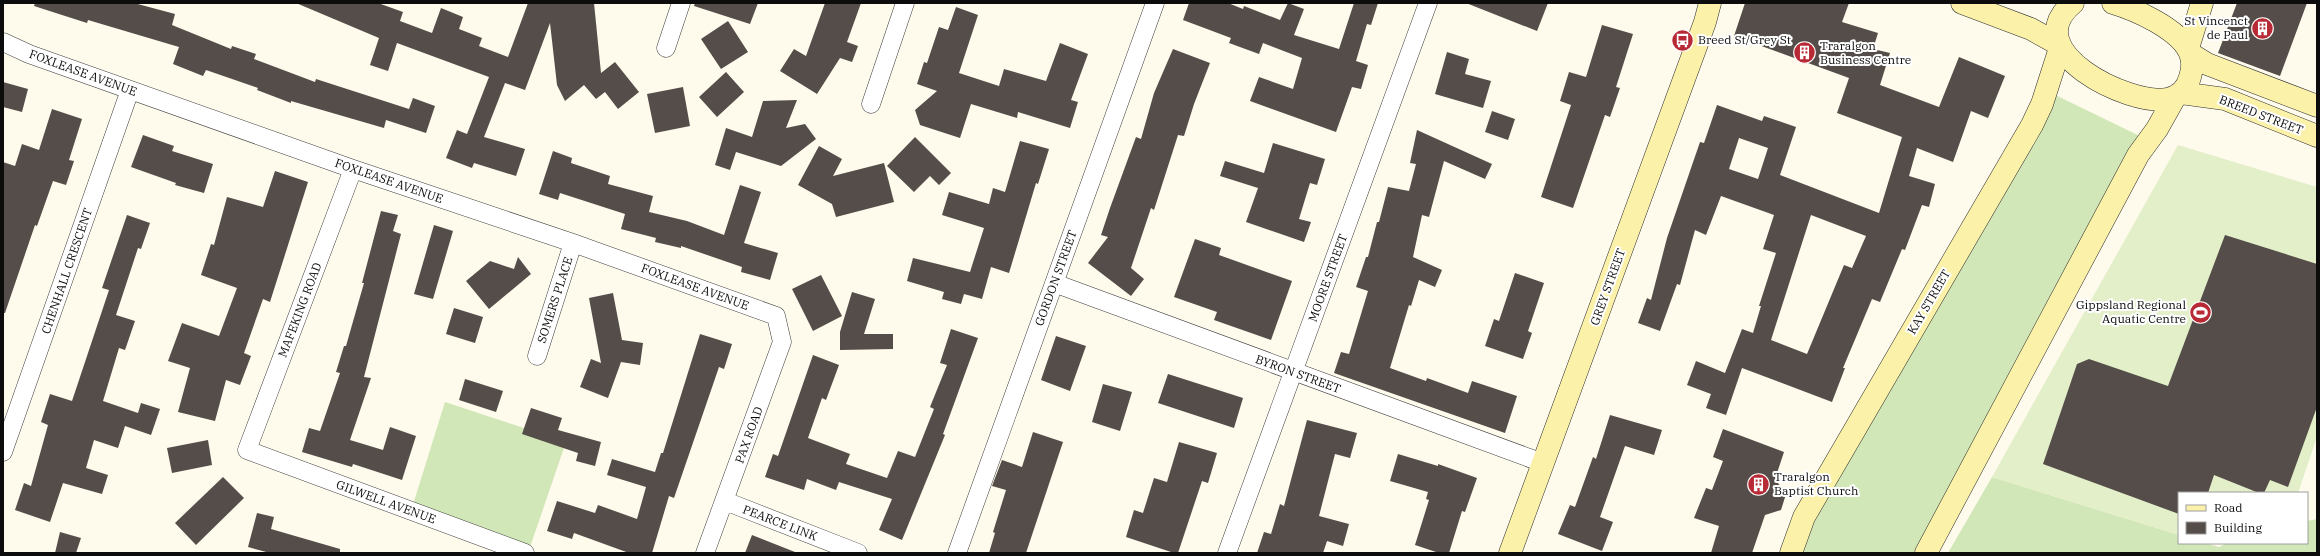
<svg xmlns="http://www.w3.org/2000/svg" width="2320" height="556" font-family="'IBM Plex Serif',serif">
	<rect width="100%" height="100%" fill="#fefaec"/>
	<path fill="#d1e7b7" d="M2047,91L2148,140L1926,553H1791Z
		M445,402L566,442L528,553L411,511Z
		M1992,477L2179,535V543H2205L2219,547L2227,543H2307V521L2317,519V553H1948Z"/>
	<path fill="#e3efc9" d="M2178,145L2317,187V437L2298,493H2179V535L1992,477Z"/>
	<path fill="#554d49" fill-rule="evenodd" d="M35,3H134L175,14L172,25L231,49L232,46L256,54L254,59L315,82L316,79L409,109L413,98L435,106L426,133L386,120L384,128L291,101V103L257,90L258,88L206,70L203,76L173,64L179,47L88,20L87,23L34,6Z
		M296,3H378L403,12L400,21L432,33L441,8L463,17L459,29L482,38L479,46L508,57L528,3H594L601,73L615,62L639,92L618,109L605,92L596,99L584,85L565,101L557,85L550,23L525,90L505,83L484,137L525,149L516,176L474,163L472,168L446,158L457,130L467,134L489,77L397,43L388,71L370,65L379,38Z
		M695,3H758L750,24L694,6Z
		M825,3H861L847,42L858,46L852,62L840,58L817,94L780,71L794,49L806,56Z
		M1189,3H1228L1243,9L1244,6L1280,20L1288,3L1304,9L1294,35L1339,49L1354,3H1378L1371,25L1367,24L1356,61L1368,65L1361,89L1352,87L1336,132L1250,101L1259,77L1293,89L1302,58L1263,43L1259,54L1229,43L1231,38L1183,20Z
		M1466,3H1548L1537,31Z
		M1745,3H1849L1842,22L1878,33L1873,49L1890,53L1880,85L1939,107L1959,57L2005,76L1988,118L1971,111L1953,162L1917,148L1909,176L1935,184L1929,207L1922,205L1905,250L1902,249L1880,302L1872,299L1843,368H1845L1832,402L1742,368L1726,415L1706,408L1711,394L1687,385L1696,361L1725,373L1742,329L1753,333L1761,306H1759L1776,253L1763,249L1774,215L1721,196L1706,235L1695,230L1680,285L1677,284L1660,331L1638,323L1647,298L1651,300L1667,238L1700,142L1704,143L1717,105L1762,121L1764,116L1796,127L1780,175L1879,213L1902,137L1837,113L1849,78L1734,36ZM1739,138L1768,148L1758,179L1729,169ZM1811,215L1866,236L1852,268L1844,265L1807,354L1771,340Z
		M2237,3H2307L2280,76L2218,53Z
		M956,7L978,15L959,73L999,86L1004,69L1046,81L1060,43L1088,54L1071,100L1078,102L1070,128L1018,112L1017,118L971,104L960,138L920,125L915,110L937,91L917,84L924,62L927,63L939,27L948,30Z
		M728,21L748,52L721,69L701,39Z
		M1602,25L1633,34L1616,87L1620,88L1610,117L1605,115L1573,208L1541,197L1571,105L1560,101L1569,72L1586,77Z
		M1173,49L1210,63L1194,104L1184,136L1178,135L1154,210L1151,208L1131,268L1144,279L1131,296L1088,263L1108,237L1101,235L1110,208L1136,137L1141,139L1154,93Z
		M1447,52L1469,59L1465,74L1491,81L1483,108L1435,94Z
		M726,72L744,92L717,117L699,97Z
		M3,82L28,89L22,112L3,107Z
		M683,87L690,126L655,133L647,94Z
		M797,100L786,128L805,124L816,139L781,166L736,152L730,170L715,165L726,128L752,137L763,101Z
		M52,109L82,119L69,160L74,161L66,185L53,181L37,226L35,225L5,313H3V162L15,166L22,144L39,150Z
		M1492,111L1515,119L1508,140L1485,132Z
		M1417,130L1492,164L1485,179L1444,161L1429,217L1422,215L1413,257L1442,270L1435,287L1419,280L1411,306L1409,305L1390,368L1426,381L1427,378L1468,393L1472,381L1517,396L1505,433L1334,373L1341,352L1349,354L1368,291L1356,287L1366,257H1368L1377,222H1379L1388,187L1409,191L1416,164L1410,163Z
		M143,135L174,146L172,151L213,164L204,193L175,185L176,183L131,167Z
		M915,137L951,173L939,185L930,176L914,192L887,166Z
		M1020,141L1049,149L1038,184L1036,183L1009,273L991,267L982,299L964,294L961,304L942,299L944,292L907,281L913,258L970,272L984,228L942,215L949,192L989,204L993,188L1005,192Z
		M1273,143L1325,159L1317,185L1310,183L1299,219L1311,222L1304,242L1246,222L1258,188L1220,176L1225,161L1264,173Z
		M819,146L842,159L833,176L884,163L894,202L836,217L832,204L798,185Z
		M553,151L572,158L571,163L610,176L608,184L653,196L649,212L687,221L724,235L740,185L761,192L744,243L778,253L770,280L741,272L742,267L681,246V248L655,242L656,238L621,229L625,214L560,193L558,200L539,194Z
		M275,171L308,182L270,302L263,299L244,353L251,356L240,385L226,380L215,421L178,412L190,368L168,361L182,323L219,336L237,288L201,275L211,244L214,245L227,197L263,207Z
		M381,211L398,215L393,231L401,234L364,377L371,378L350,440L383,450L390,427L416,436L402,480L353,464L352,467L302,452L309,428L320,431L340,373L336,372L344,346H346L364,283H362Z
		M127,215L150,223L141,249L138,248L116,315L135,321L125,350L119,348L103,401L138,413L141,403L160,409L151,435L125,426L118,448L94,440L86,468L108,475L102,494L63,483L50,522L15,510L24,483L31,486L48,425L41,422L50,394L72,401L109,290L102,288Z
		M434,225L453,231L433,299L414,294Z
		M2225,235L2317,264V407L2288,487L2270,480L2264,493H2259L2214,475L2208,493H2179V514L2043,464L2077,364L2089,359L2168,386Z
		M1195,239L1221,248L1219,255L1292,281L1271,340L1214,320L1217,312L1174,297Z
		M518,257L531,274L489,309L466,281L490,261L514,269Z
		M1515,273L1544,283L1528,331L1532,333L1523,359L1485,346L1494,319L1499,321Z
		M821,275L842,316L813,331L792,289Z
		M852,292L875,299L864,334H893V349L840,350V332Z
		M613,293L622,340L643,343L640,365L621,362L608,398L580,387L591,359L601,363L589,298Z
		M454,308L483,317L475,343L446,334Z
		M951,329L978,338L943,434L945,435L902,540L879,530L892,499L839,482L836,490L807,479L804,490L765,477L773,454L778,456L813,355L839,365L826,400L822,398L808,438L850,454L846,464L887,478L898,451L915,457L934,409L930,407L947,365L940,363Z
		M700,334L732,344L724,369L719,367L674,498L669,496L652,553H629L574,533L572,539L547,531L557,501L595,513L598,505L637,519L646,487L607,475L612,459L655,472L661,453H663Z
		M1056,336L1086,346L1070,391L1041,380Z
		M1168,374L1243,398L1234,428L1158,403Z
		M465,379L503,391L496,412L459,400Z
		M1103,384L1132,392L1120,431L1092,422Z
		M531,408L562,418L558,430L601,442L595,466L576,461L578,453L522,434Z
		M1610,415L1662,430L1654,455L1625,446L1600,517L1613,522L1602,551L1558,534L1570,505L1575,507L1593,457L1596,459Z
		M1307,420L1357,433L1350,458L1335,454L1319,516L1349,524L1343,546L1327,541L1323,553H1257L1264,532L1271,534L1280,504L1284,506Z
		M1723,429L1784,452L1775,479L1786,494L1781,510L1765,515L1752,553H1711L1719,526L1694,518L1706,488L1712,490L1723,461L1713,457Z
		M1033,432L1063,442L1026,553H989L995,533L993,532L1006,490L992,486L1002,460L1022,467Z
		M208,440L212,465L172,473L167,448Z
		M1179,442L1217,453L1208,483L1202,481L1178,553H1174L1126,537L1134,510L1143,513L1154,478L1167,482Z
		M1398,454L1438,466V464L1477,478L1465,512L1462,511L1449,553H1439L1415,545L1429,500L1426,499L1428,492L1390,481Z
		M223,477L244,498L196,545L175,523Z
		M257,513L274,517L271,529L340,549V553H270L248,547Z
		M60,532L81,538L76,553H55Z
		M752,535L795,552V553H745Z"/>
	<g fill="none" stroke-linecap="round" stroke-linejoin="round">
		<defs>
			<path id="street" d="M3,42L29,54L353,169L573,243L776,316L782,342L705,553
				M666,48L681,3
				M871,104L905,3
				M353,169L247,450L525,553
				M1054,283L1543,463
				M537,356L573,243
				M3,452L130,90
				M725,501L858,553
				M957,553L1155,3
				M1227,553L1428,3"/>
			<path id="secondary" d="M1962,3L2031,29L2058,44
				M2073,3C2015,51 2130,106 2167,99C2179,97 2187,89 2190,77C2193,68 2193,59 2189,51C2177,28 2136,10 2113,3
				M2188,48L2202,3
				M2191,54L2207,64L2317,106
				M2181,93L2225,99L2317,136
				M1510,553L1705,22L1710,3
				M1791,553L1804,517L2032,125L2042,104L2060,48
				M1926,553L2138,155L2157,129L2175,97"/>
		</defs>
		<use href="#street" stroke="#3f3f3f" stroke-width="19"/>
		<use href="#secondary" stroke="#2e2e2e" stroke-width="23"/>
		<use href="#street" stroke="#fff" stroke-width="18"/>
		<use href="#secondary" stroke="#fcf1a9" stroke-width="22"/>
	</g>
	<defs>
		<symbol id="building-disc" viewBox="-11 -11 22 22"><circle r="9.5" fill="#b72934" stroke="#fff"/><path d="M-4-6H4V6H1V3H-1V6H-4ZM-2.5-4.3h1.7v1.8h-1.7ZM.8-4.3h1.7v1.8H.8ZM-2.5-1h1.7V.8h-1.7ZM.8-1h1.7V.8H.8Z" fill="#fff"/></symbol>
		<symbol id="bus-disc" viewBox="-11 -11 22 22"><circle r="9.5" fill="#b72934" stroke="#fff"/><path d="M-5-6H5V4H4V6H2V4H-2V6H-4V4H-5ZM-3.5-4V0h7V-4ZM-3.5 1.2v1.5H-2V1.2ZM2 1.2v1.5H3.5V1.2Z" fill="#fff"/></symbol>
		<symbol id="stadium-disc" viewBox="-11 -11 22 22"><circle r="9.5" fill="#b72934" stroke="#fff"/><path d="M0-5a6.5 5 0 1 0 0 10a6.5 5 0 1 0 0-10ZM-3.5-1.8h7v3.6h-7Z" fill="#fff"/></symbol>
	</defs>
	<g fill-rule="evenodd">
		<use href="#building-disc" x="2250" y="16" width="25" height="25"/>
		<use href="#bus-disc" x="1670" y="28" width="25" height="25"/>
		<use href="#building-disc" x="1792" y="40" width="25" height="25"/>
		<use href="#stadium-disc" x="2188" y="300" width="25" height="25"/>
		<use href="#building-disc" x="1746" y="472" width="25" height="25"/>
	</g>
	<g text-anchor="middle" stroke-width="4" stroke-linejoin="round" paint-order="stroke">
		<g font-size="12" fill="#0c0c0c" stroke="#fff" text-anchor="start">
			<text x="2248" y="25" text-anchor="end">St Vincenct<tspan x="2248" dy="14">de Paul</tspan></text>
			<text x="1698" y="44">Breed St/Grey St</text>
			<text x="1820" y="50">Traralgon<tspan x="1820" dy="14">Business Centre</tspan></text>
			<text x="2186" y="309" text-anchor="end">Gippsland Regional<tspan x="2186" dy="14">Aquatic Centre</tspan></text>
			<text x="1774" y="481">Traralgon<tspan x="1774" dy="14">Baptist Church</tspan></text>
		</g>
		<g font-size="12" fill="#0c0c0c" stroke="#fff">
			<text transform="translate(83 73) rotate(20)" y="4">FOXLEASE AVENUE</text>
			<text transform="translate(2261 115) rotate(21)" y="4">BREED STREET</text>
			<text transform="translate(389 181) rotate(19)" y="4">FOXLEASE AVENUE</text>
			<text transform="translate(67 271) rotate(-71)" y="4">CHENHALL CRESCENT</text>
			<text transform="translate(1056 278) rotate(-70)" y="4">GORDON STREET</text>
			<text transform="translate(1328 278) rotate(-70)" y="4">MOORE STREET</text>
			<text transform="translate(695 287) rotate(20)" y="4">FOXLEASE AVENUE</text>
			<text transform="translate(1608 287) rotate(-70)" y="4">GREY STREET</text>
			<text transform="translate(555 300) rotate(-72)" y="4">SOMERS PLACE</text>
			<text transform="translate(1929 302) rotate(-60)" y="4">KAY STREET</text>
			<text transform="translate(300 310) rotate(-69)" y="4">MAFEKING ROAD</text>
			<text transform="translate(1298 374) rotate(20)" y="4">BYRON STREET</text>
			<text transform="translate(749 435) rotate(-70)" y="4">PAX ROAD</text>
			<text transform="translate(386 502) rotate(20)" y="4">GILWELL AVENUE</text>
			<text transform="translate(780 523) rotate(21)" y="4">PEARCE LINK</text>
		</g>
	</g>
	<rect width="2320" height="556" fill="none" stroke="#0c0c0c" stroke-width="8"/>
	<rect x="2178" y="492" width="130" height="52" fill="#ffffff" stroke="#9e9e9e"/>
	<rect x="2186" y="505" width="20" height="6" fill="#fcf1a9" stroke="#9e9e9e"/>
	<text x="2214" y="512" font-size="12" fill="#0c0c0c">Road</text>
	<rect x="2186" y="522" width="20" height="12" fill="#554d49" stroke="#9e9e9e"/>
	<text x="2214" y="532" font-size="12" fill="#0c0c0c">Building</text>
</svg>
